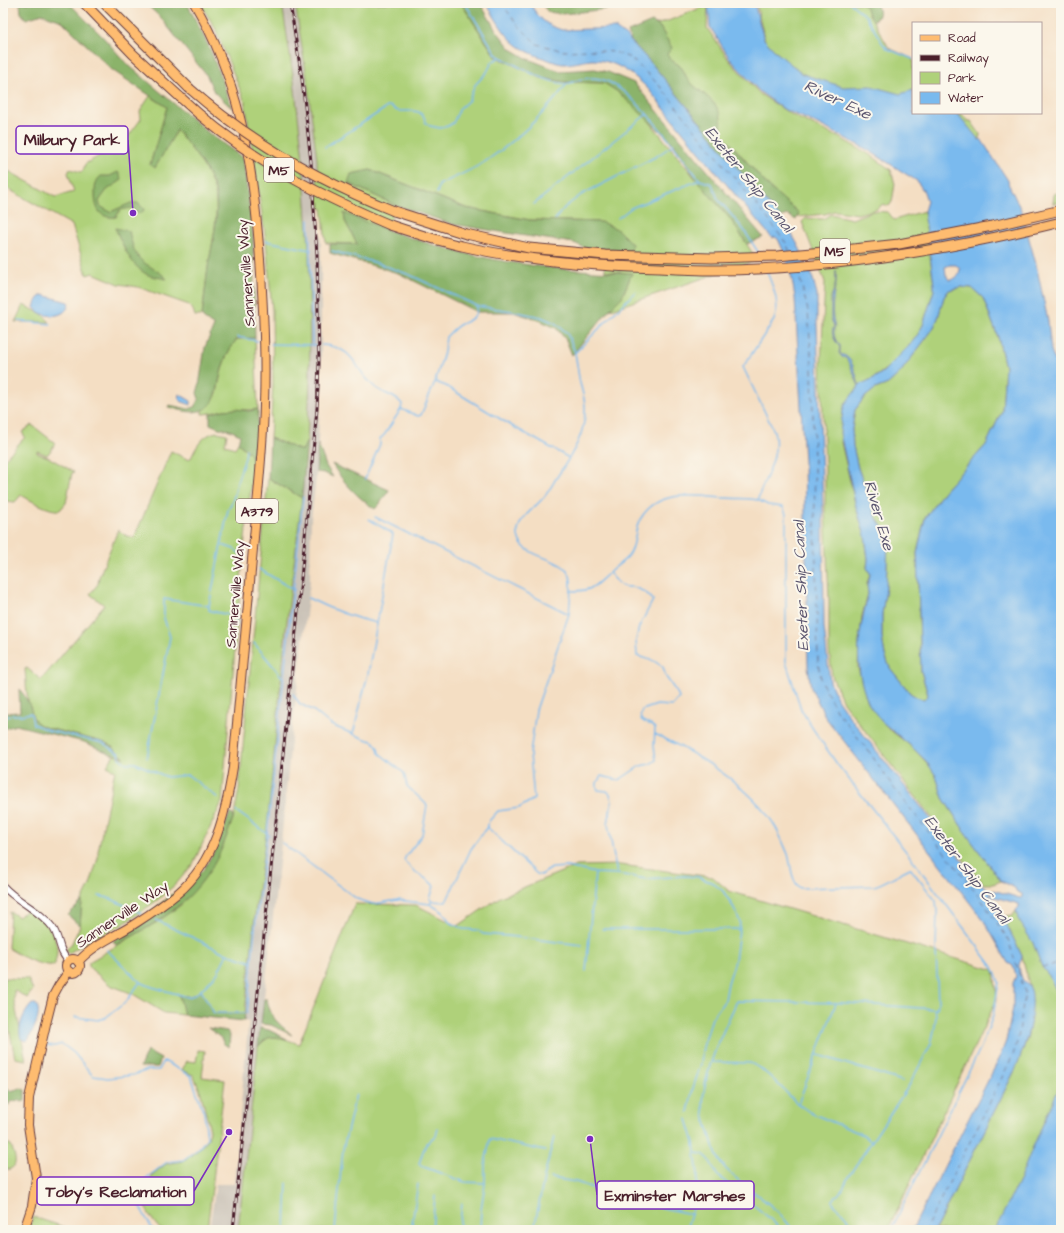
<svg xmlns="http://www.w3.org/2000/svg" width="1064" height="1233" font-family="'Architects Daughter',sans-serif">
	<rect width="100%" height="100%" fill="#fbf7ec"/>
	<filter id="ink" filterUnits="userSpaceOnUse"><feTurbulence type="fractalNoise" baseFrequency=".025" numOctaves="2"/><feDisplacementMap in="SourceGraphic" scale="8" xChannelSelector="R" yChannelSelector="G"/><feConvolveMatrix kernelMatrix="1 2 1 2 8 2 1 2 1" color-interpolation-filters="sRGB"/></filter>
	<filter id="wash" filterUnits="userSpaceOnUse"><feTurbulence type="fractalNoise" baseFrequency=".012" numOctaves="4" result="noise"/><feDisplacementMap in="SourceGraphic" scale="16" xChannelSelector="R" yChannelSelector="G"/><feGaussianBlur stdDeviation="0.9" result="paint"/><feColorMatrix in="noise" values="0 0 0 0 0 0 0 0 0 0 0 0 0 0 0 0 0 1.4 0 .05"/><feComposite in="paint" operator="in"/></filter>
	<g filter="url(#wash)">
		<rect width="100%" height="100%" fill="#f4dec3"/>
		<path fill="#cbc3b8" d="M282,3H295L307,79L317,160V199L321,243V385L316,478L311,519L310,582L292,730L280,854L238,1230H209L216,1184H234L248,1027L249,1022L244,1021L256,904L267,828L286,629L307,455L310,382L303,159L294,81Z"/>
		<path fill="#afd17a" stroke="#7c7852" d="M200,3H282L294,81L303,159L309,249L310,382L307,441L302,451L270,438L273,383L272,310L266,241L245,102L215,28Z
			M295,3H461L495,56L541,78L566,82L604,83L618,92L645,116L695,178L709,190L731,220L757,260L609,310L622,297L632,273L605,271V250L631,251L601,222L530,220L466,208L370,170L348,183L395,205L387,231L345,214V221L357,244L326,243L322,208L318,207L317,160L307,79Z
			M756,3H863L889,48L913,59V113H961L968,121H971L980,134L979,140L834,96L785,61L765,41Z
			M708,5L707,28L729,60L760,94L792,115L840,138L872,156L891,170L895,184L892,202L889,206L883,204L877,209L858,214L835,211L825,214L798,217L769,187L633,32L668,21Z
			M150,96L167,107L150,165L155,167L177,130C190,148 206,165 213,186C221,209 212,245 208,268C206,284 204,300 202,316H195L193,310L189,305L138,287L119,284L93,273L87,275L72,225L3,186V168L55,197L74,192L68,173L70,169L81,172L83,171L85,164L124,142L141,119L140,111Z
			M1061,192V202L1053,204L1054,194Z
			M872,211L888,212L894,220L924,211L934,285V290L923,325L917,336L908,347L891,365L874,378L860,385L841,442L856,507L865,536L868,559L867,567L870,573L867,584L868,594L862,616L859,643L858,668L868,702L889,729L912,747L931,767L936,776L943,798L967,835L1001,881L993,884H984L971,869L843,702L832,676L829,649V600L825,510V466L821,364L825,282L802,222L806,218L823,219L831,214L852,219Z
			M961,287L972,288L983,298L998,337L1005,367L1002,411L986,445L944,491L925,518L917,553L921,671L928,695L924,699L918,698L910,693L890,668L885,655L882,638V614L886,588L888,543L884,530L875,515L858,468L853,446L852,429L855,410L864,398L875,389L888,384L900,373L933,329L938,318L944,297L949,290Z
			M23,305L42,314L50,322H15Z
			M255,338L258,409C247,411 236,409 225,410C217,411 210,414 202,414V410C219,401 217,389 221,373C224,360 229,349 237,339Z
			M32,425L55,443L52,449L47,455L37,451V453L48,457L74,472L72,473L66,503L60,510C50,512 30,500 21,495L15,502L6,501L3,502V461L25,437L22,432Z
			M217,432L227,434L225,445L235,448L238,443L251,454L253,470L243,556L222,802L193,864L176,884L155,902L122,925L95,937L69,953L66,950L72,943L80,926L82,901L90,885L98,858V851L115,770L107,766L114,755L124,758L110,745L44,727C42,726 38,724 36,722C27,714 26,681 25,669L27,668L41,680L104,605L90,594L98,584L99,577L118,530L125,535L134,538L171,451L187,459L191,458C196,447 203,434 217,432Z
			M268,478L302,498L286,629L267,828L256,904L245,1013H214L194,995L188,997L180,995L184,1015L164,1013L133,994L110,985L91,969L89,966V962L157,922L182,904L224,842L234,816L239,789Z
			M620,865L713,877L729,891L994,970L997,999L888,1230H238L258,1047C260,1045 262,1042 265,1040C273,1033 290,1041 299,1044L355,904L416,905L458,926L500,897L576,866Z
			M28,908C42,917 58,934 57,952C57,956 55,961 55,965C39,967 21,956 8,948L10,912L19,917Z
			M1016,911L1061,922V1230H935L1015,1070L1027,1039L1030,1024L1032,1001L1030,989L1022,956L1003,918L1007,916L1013,915Z
			M4,978L28,979L33,990L27,998L14,990V1000L26,1060L15,1058L3,997Z
			M198,1050L205,1051L202,1077L225,1080L207,1230H161L154,1222L143,1204L147,1186L153,1174L166,1164L183,1161L198,1150L208,1139L210,1130L200,1090L193,1075L182,1070L187,1061L196,1062Z
			M3,1141L11,1145C15,1156 21,1170 3,1170Z
			M33,1217L74,1230H28Z"/>
		<path fill="#8bb36a" stroke="#6a694a" d="M20,3H69L104,38L126,63L210,134L243,158L253,234L255,338L237,339C229,349 224,360 221,373C216,391 218,410 193,412C185,412 176,409 168,407L169,405L189,409L194,407L199,399L197,393L199,386L205,347L214,326L203,318L202,316C204,300 206,283 208,267C212,244 221,210 214,187C207,166 190,148 177,130L155,168L150,165L167,107L112,70L62,21L42,14L26,19L21,13Z
			M145,3H187L210,49L232,108L214,92L207,76L160,17Z
			M461,3H480L496,30L511,49L528,59L559,71L595,69L608,72L634,83L763,237L747,244L731,220L695,178L674,144L618,92L604,83L566,82L541,78L495,56Z
			M541,3H606L607,9L563,14L548,12Z
			M863,3H877L879,16L873,21Z
			M652,22L660,27L672,48L667,54C670,61 676,62 681,67C685,71 685,77 689,81C691,84 695,86 698,89C715,103 724,110 721,133L769,187L799,213L796,220L788,215L780,217L748,181L652,64L631,41L628,32Z
			M370,170L466,208L530,220L601,222L617,229L632,244L631,251L585,248L574,243L519,235L452,224L395,205L348,183L351,174Z
			M118,172L122,180L107,190L99,201L100,206L110,212L131,203H138L144,209L142,213H137L131,208L120,210L116,217C99,219 95,208 95,193C95,186 95,181 101,176H110Z
			M344,213C402,237 461,256 523,264C559,270 596,271 632,273L622,297L609,310L572,355L566,340L556,328L539,320L513,312H477L398,273L330,253V244H357L345,221Z
			M115,228L129,231C131,239 133,251 139,258C146,266 159,270 167,279C162,278 156,277 151,276C132,270 123,245 115,228Z
			M236,409L249,411L258,409V442L253,470L251,454L238,443L240,435L230,430L219,428L210,424V414L223,410Z
			M270,438L302,451L307,441L302,498L268,478Z
			M318,444L326,466L333,477L324,473L316,472Z
			M332,464L389,490L379,505L375,509C358,498 342,481 332,464Z
			M19,689C22,692 25,696 27,700C35,713 28,719 44,727L103,742L110,745L125,758L111,754L84,742L16,725L3,729V713L20,712Z
			M230,813L234,816C228,832 223,849 214,864C189,906 157,923 116,945L113,941L203,870L215,850Z
			M82,901L80,926L68,915Z
			M201,990L214,1013H245L244,1021L184,1015L179,995C189,997 193,996 201,990Z
			M264,999H267C271,1019 277,1022 292,1035L271,1025L261,1024Z
			M208,1028L227,1031L230,1035L229,1047L224,1044L221,1038Z
			M260,1028L269,1030L287,1039C272,1037 269,1034 258,1047Z
			M147,1051L161,1059L158,1067H140Z
			M3,1085L4,1088H8L10,1091L21,1088L25,1090V1101L22,1102L18,1100L11,1102L9,1105L7,1104L3,1106Z"/>
		<path fill="#7abaee" stroke="#626c8c" fill-rule="evenodd" d="M486,3H530C538,18 546,25 562,30L615,28L625,35L652,64L748,181L786,224L798,245L811,272L817,294V325L823,511L824,627L830,682L838,700L849,716L941,832L978,882L991,891L989,898L1007,925L1022,956C1022,960 1020,961 1019,965C1019,968 1021,977 1023,980C1028,986 1031,986 1032,995C1034,1021 1025,1046 1015,1070L935,1230H912L998,1061L1006,1041L1013,1008V983L1016,976L1013,966L1008,963L984,921L826,718L811,688L808,667L804,462L795,298L792,279L783,250L778,239L775,237L772,238L710,165L649,90C634,74 614,59 591,60C582,61 573,64 564,64C557,64 550,60 543,58C509,46 504,32 486,3Z
			M708,3H754L764,39L776,52L803,74L843,87L871,86L900,94L913,90V113H957L979,140L981,139L1009,182L1008,183L1021,210L1036,264L1048,321L1051,350L1061,378V1002L1050,977L1042,967L1033,943L1018,919L1016,910L1019,907V904L991,896L993,890L1020,898L1022,897V894L1016,891L1015,888L1001,881L967,835L943,798L936,776L926,761L912,747L881,721L880,719C876,714 870,707 868,702C852,664 859,632 868,594C868,591 867,588 867,585C868,581 870,577 870,573L867,568L868,559L865,536L856,507L840,433L843,410L845,404L859,386C854,376 852,367 846,358L842,357L839,353L840,347C835,341 830,334 834,326L831,319V297L836,284V270C837,289 828,307 835,326C832,332 835,342 840,345V354C842,355 845,355 847,357C853,361 857,378 859,385L874,378L883,372L908,347L917,336L923,325L934,290V285L924,211L927,201L924,192L917,181L868,150L818,124L785,110L760,92L730,59L710,27ZM950,265H956L960,269C959,276 956,279 949,280L946,275L945,267ZM961,287L972,288L983,298L998,337L1005,367L1002,411L986,445L944,491L925,518L917,553L921,671L928,695L924,699L918,698L910,693L890,668L885,655L882,638V614L886,588L888,543L884,530L875,515L858,468L853,446L852,429L855,410L864,398L875,389L888,384L900,373L933,329L938,318L944,297L949,290Z
			M43,295L68,302L69,304C66,319 41,319 34,307C36,302 37,297 43,295Z
			M179,394L191,401V405L180,401Z
			M32,1004H36C43,1014 33,1029 29,1039L27,1041L21,1039C17,1028 23,1013 32,1004Z
			M1061,1083V1230H995L1020,1179L1032,1149Z"/>
		<g fill="none" stroke-linecap="round" stroke-linejoin="round">
			<path stroke="#7abaee" stroke-width="1.5" d="M465,3L496,54L500,57C520,67 542,81 565,84C570,84 577,80 582,79C587,78 595,78 600,79C632,85 679,154 700,180L712,184L718,199L744,230L758,252
				M850,3L866,16L883,44L888,49L913,59
				M325,147L389,106L398,111H413L419,112L424,117L426,123L430,126L440,128L448,126L453,123L460,108L469,100L475,85L487,72L492,62L500,57
				M437,193L439,185C454,177 471,171 486,161C516,141 544,114 566,85
				M534,204L647,114
				M618,218L631,208L699,180
				M555,219L565,207L581,195L657,156L673,145
				M309,220L312,343
				M266,241L311,250
				M332,251L377,263L410,275L477,306L512,311L541,317L555,323L567,333L575,352
				M767,272C773,287 781,304 774,320L743,367L774,431C780,453 767,475 759,495L758,500L768,505L783,507L786,514V662L801,709L813,729L837,764L915,863L993,967L999,982L993,1016L981,1047L891,1230
				M18,321L51,324
				M237,337L258,341
				M271,344L315,345
				M322,345C357,347 354,371 376,388C385,395 395,395 402,404L401,409L418,416L421,415L435,382L446,386L512,426L569,458
				M435,382L444,352L446,337C451,332 455,327 461,324C470,320 477,318 477,306
				M365,479L380,444V439L385,434L401,409
				M375,517L569,614L571,591C593,591 593,587 609,573C613,576 618,584 622,586C625,587 629,587 632,587C641,589 648,593 653,600L639,627L636,640L637,656L654,661L663,667L666,677L677,693L679,698L672,706L657,705L642,710C636,724 648,721 655,728L654,746L656,760L650,764L640,766L619,780L601,776L597,783V787L598,790L607,791L610,794L612,801L608,824L617,874
				M222,545L234,549L243,556
				M259,569L294,590
				M609,573C615,566 624,562 629,555C637,545 633,529 641,518C660,487 698,497 728,498C738,499 748,498 758,500
				M571,591C571,584 572,575 567,570C556,556 515,557 518,530C520,517 536,507 544,497C550,490 554,481 559,474C573,453 586,433 585,407C585,399 582,391 580,383C578,373 577,363 575,353L636,291
				M308,598C330,609 353,618 377,623
				M238,624C230,610 222,616 209,610V606L228,510C236,499 235,486 240,473C243,462 246,461 246,449
				M254,643L283,678
				M293,694L300,704L314,711L331,725L368,740L373,741L378,748L379,753L404,773L407,786L427,805L422,835L406,856L404,860C412,874 428,877 434,886L430,899L432,901
				M3,717H5L12,715H21L31,713L33,724L50,731L103,743L120,754L119,758L126,763H135L167,777L188,775L218,798
				M353,734L368,674L393,534L369,519
				M655,734C696,753 751,786 775,826C780,835 784,845 788,854C791,864 791,881 800,888L874,886C885,883 899,873 910,868L936,901L937,911L936,949L938,1004L937,1008L935,1009L936,1016L935,1026L931,1044L924,1057L910,1084L848,1177L843,1189L833,1200V1203L858,1230
				M147,758L170,637L164,618V599L209,606
				M236,811L269,835
				M487,827L489,821L498,811L519,808L534,799L530,754L536,710L569,614
				M282,843L357,899L373,904L398,900L430,904L432,901L446,902L471,849L487,827L537,874L541,875L552,868L567,867L595,873L617,874L646,879L684,876L698,877L713,883L723,891L734,908L740,922L735,961L728,983L725,1000L712,1018L703,1047L701,1064L693,1088L688,1112
				M99,896L109,898L141,913
				M430,904L443,912L450,922L463,929L477,930L483,934L508,936L582,945
				M156,920L227,954L252,962
				M602,929H740
				M107,950L140,982L152,987L188,997L194,995L201,990L217,974L227,954
				M586,971L595,873
				M201,990L214,1013H247L255,927L267,834L303,497
				M836,1003L798,1104L811,1113L864,1135L871,1142
				M75,1017L98,1020L105,1018L126,1002L140,982
				M45,1045L55,1046L62,1044L74,1053L93,1076L108,1078L133,1075L148,1070H159L164,1061L191,1076L204,1113L207,1138L198,1149L183,1160L167,1162L144,1180L140,1196V1207L151,1227L154,1230
				M818,1055L902,1081
				M712,1062L750,1063C766,1069 785,1092 798,1104
				M687,1119L694,1142L695,1153L703,1154L709,1159L717,1175L768,1217L782,1230
				M438,1128L436,1136C424,1142 423,1152 419,1164L421,1166L465,1182L485,1183
				M551,1178L576,1182L626,1200L691,1214
				M285,1230L287,1183
				M335,1230L343,1149L356,1094
				M411,1230L418,1184
				M432,1230L435,1196
				M459,1230L462,1204
				M480,1230L481,1209L485,1184V1164L490,1139L545,1151
				M507,1230L508,1226
				M534,1230L544,1177L554,1137
				M686,1230L695,1202L698,1175L695,1153
				M793,1230C788,1224 784,1218 779,1213C763,1197 741,1185 725,1168C717,1159 713,1147 710,1135C707,1126 703,1115 703,1105C703,1072 723,1031 737,1001L847,1003L935,1009"/>
			<path stroke="#5b556f" stroke-width="1" stroke-dasharray="5 4" stroke-linecap="butt" d="M501,3L518,25L537,44L564,51L590,50L614,52L628,57L635,62L659,85L765,215L786,243L790,252
				M798,271L808,311L812,367L818,664L822,683L836,710L870,753L894,788L977,893L1008,939L1025,992L1018,1039L1013,1055L982,1118L925,1230
				M1042,967L1061,963"/>
		</g>
	</g>
	<g filter="url(#ink)">
		<g fill="none" stroke-linecap="round" stroke-linejoin="round">
			<defs>
				<path id="tertiary" d="M3,886C17,902 40,910 53,928C60,938 59,954 69,961"/>
				<path id="primary" d="M66 966a7 7 0 1 1 14 0a7 7 0 1 1-14 0Z
					M78,962C94,944 116,936 136,923C150,914 165,904 178,893C215,862 226,812 233,767C240,694 246,622 253,549C257,501 263,453 264,405C266,352 263,298 259,246C252,159 239,79 194,3
					M24,1230L32,1206L36,1178L28,1125L29,1098L46,1024L53,996L59,985L69,971"/>
				<path id="motorway" d="M84,3L133,54L180,97
					M104,3L189,88
					M394,211L466,234L529,248L605,255L712,258L777,256L835,251L899,244L992,226L1061,210
					M390,225C414,233 438,241 462,246C526,261 593,266 659,268C677,269 695,270 713,270C830,270 948,250 1061,222"/>
			</defs>
			<use href="#tertiary" stroke="#643c42" stroke-width="8"/>
			<use href="#primary" stroke="#643c42" stroke-width="10"/>
			<use href="#motorway" stroke="#643c42" stroke-width="11"/>
			<use href="#tertiary" stroke="#fff" stroke-width="6"/>
			<use href="#primary" stroke="#febc70" stroke-width="8"/>
			<use href="#motorway" stroke="#febc70" stroke-width="9"/>
			<defs>
				<path id="rail" d="M233,1230L297,621L317,409L319,364L317,255L314,209L311,162L302,79L290,3"/>
			</defs>
			<use href="#rail" stroke="#4a1f2b" stroke-width="3"/>
			<use href="#rail" stroke="#fbf7ec" stroke-width="1.5" stroke-dasharray="4.5" stroke-linecap="butt"/>
			<defs>
				<path id="motorway-bridge" d="M189,88C249,141 319,181 394,211
					M180,97C240,154 314,193 390,225"/>
			</defs>
			<use href="#motorway-bridge" stroke="#643c42" stroke-width="11" stroke-linecap="butt"/>
			<use href="#motorway-bridge" stroke="#febc70" stroke-width="9"/>
		</g>
	</g>
	<g text-anchor="middle" stroke-width="4" stroke-linejoin="round" paint-order="stroke">
		<g fill="#fbf7ec" stroke="#7f6065" stroke-width="1">
			<rect x="264" y="158" width="30" height="24" rx="3"/>
			<rect x="820" y="239" width="30" height="24" rx="3"/>
			<rect x="236" y="499" width="42" height="24" rx="3"/>
		</g>
		<g font-size="14" font-weight="bold" fill="#4a1f2b">
			<text x="279" y="175">M5</text>
			<text x="835" y="256">M5</text>
			<text x="257" y="516">A379</text>
		</g>
		<g font-size="15" fill="#4a1f2b" stroke="#fbf7ec">
			<text transform="translate(246 273) rotate(-94)" y="5">Sannerville Way</text>
			<text transform="translate(235 594) rotate(-85)" y="5">Sannerville Way</text>
			<text transform="translate(122 914) rotate(-34)" y="5">Sannerville Way</text>
		</g>
		<g font-size="16" font-style="italic" fill="#5b556f" stroke="#fbf7ec">
			<text transform="translate(838 99) rotate(25)" y="6">River Exe</text>
			<text transform="translate(750 179) rotate(51)" y="6">Exeter Ship Canal</text>
			<text transform="translate(880 515) rotate(74)" y="6">River Exe</text>
			<text transform="translate(800 586) rotate(-92)" y="6">Exeter Ship Canal</text>
			<text transform="translate(968 869) rotate(53)" y="6">Exeter Ship Canal</text>
		</g>
	</g>
	<path fill="none" stroke="#7b2cbf" stroke-width="1.5" d="M133 213L128 140M229 1132L194 1191M590 1139L597 1195"/>
	<g fill="#7b2cbf" stroke="#fbf7ec" stroke-width="1.5">
		<circle cx="133" cy="213" r="4"/>
		<circle cx="229" cy="1132" r="4"/>
		<circle cx="590" cy="1139" r="4"/>
	</g>
	<g fill="#fbf7ec" stroke="#7b2cbf" stroke-width="1.5">
		<rect x="16" y="126" width="112" height="28" rx="4"/>
		<rect x="37" y="1177" width="157" height="28" rx="4"/>
		<rect x="597" y="1181" width="157" height="28" rx="4"/>
	</g>
	<g font-size="16" text-anchor="middle" font-weight="bold" fill="#4a1f2b">
		<text x="72" y="145">Milbury Park</text>
		<text x="116" y="1197">Toby's Reclamation</text>
		<text x="675" y="1201">Exminster Marshes</text>
	</g>
	<rect width="1064" height="1233" fill="none" stroke="#fbf7ec" stroke-width="16"/>
	<rect x="912" y="22" width="130" height="92" fill="#fbf7ec" stroke="#b4a19f"/>
	<rect x="920" y="35" width="20" height="6" fill="#febc70" stroke="#b4a19f"/>
	<text x="948" y="42" font-size="12" fill="#4a1f2b">Road</text>
	<rect x="920" y="55" width="20" height="6" fill="#4a1f2b" stroke="#b4a19f"/>
	<text x="948" y="62" font-size="12" fill="#4a1f2b">Railway</text>
	<rect x="920" y="72" width="20" height="12" fill="#afd17a" stroke="#b4a19f"/>
	<text x="948" y="82" font-size="12" fill="#4a1f2b">Park</text>
	<rect x="920" y="92" width="20" height="12" fill="#7abaee" stroke="#b4a19f"/>
	<text x="948" y="102" font-size="12" fill="#4a1f2b">Water</text>
</svg>
